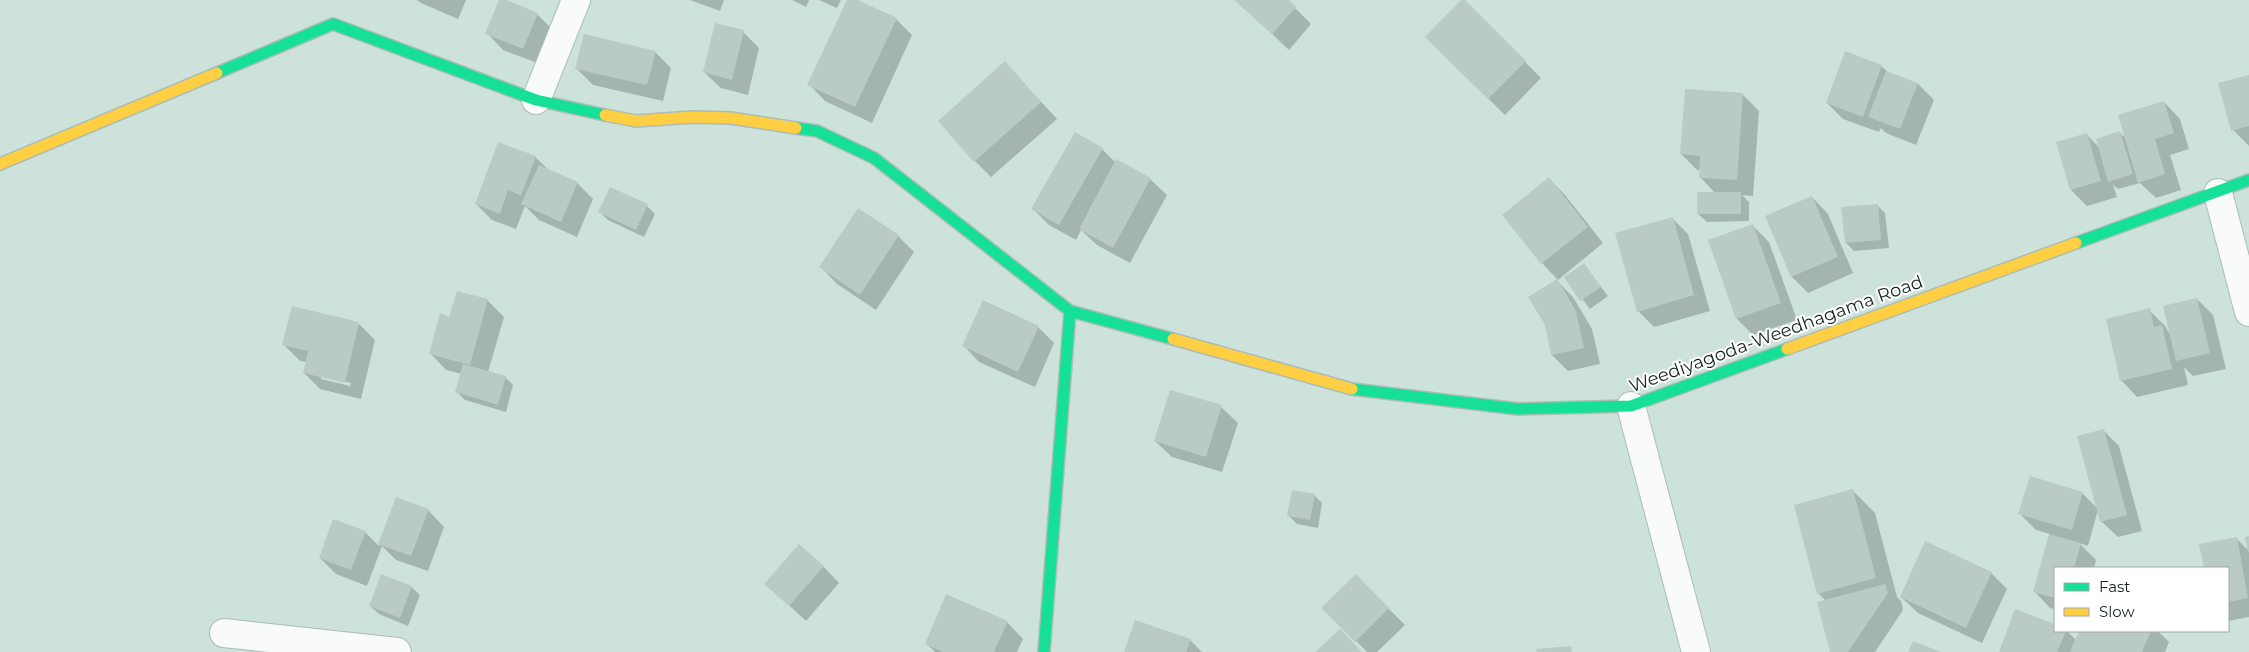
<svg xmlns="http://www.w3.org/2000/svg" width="2249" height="652" font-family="Montserrat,sans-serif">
	<rect width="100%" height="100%" fill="#cde2db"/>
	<path fill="#0003" fill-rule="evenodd" d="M417,0H466L458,19L421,3Z
		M500,0L537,14L553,30L540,64L503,50L487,33Z
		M690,0H724L720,11Z
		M792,0H809L806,7Z
		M819,0H841L837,8Z
		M849,0H855L896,19L912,35L872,123L825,101L809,84Z
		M1236,0H1287L1311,24L1289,50Z
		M1463,0L1541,78L1505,115L1426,37Z
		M743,32L759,48L748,95L721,88L704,72Z
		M655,52L671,68L663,101L593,85L576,68Z
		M1005,63L1057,119L991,177L975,161Z
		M1881,66L1889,73L1918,84L1934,100L1916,145L1886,133L1881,128L1879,132L1843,119L1827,103Z
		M2249,76V146L2233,130Z
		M1742,94L1759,111L1753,196L1742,195L1749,202V221L1707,222L1698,214L1716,194L1700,177L1701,170H1697L1681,154Z
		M2164,102L2180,119L2189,149L2170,155L2181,190L2156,198L2140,183L2118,189L2113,185L2117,197L2087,206L2071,190L2087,135L2099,147L2120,133L2127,139Z
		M1075,134L1102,149L1116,163L1150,179L1167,195L1130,263L1097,245L1081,230L1076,240L1049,225L1032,208Z
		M535,157L550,171L577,183L593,199L577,237L539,220L525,206L516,229L492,220L476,204Z
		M1549,179L1565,195L1603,243L1558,280L1542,263L1504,215Z
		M1812,197L1828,214L1853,273L1808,293L1792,277Z
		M1877,205L1885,213L1889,248L1854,251L1846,243Z
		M647,206L655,214L644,237L608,220L600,212Z
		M1672,218L1688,234L1710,311L1654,327L1638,311Z
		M1753,226L1769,242L1797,320L1753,335L1737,319Z
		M898,236L914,252L876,310L837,284L821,267Z
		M1584,265L1608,296L1590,309L1566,278Z
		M1557,281L1573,297L1592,329L1600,364L1568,371L1552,355L1546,325Z
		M2197,299L2213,315L2226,369L2193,376L2184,367L2188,385L2137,397L2121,380L2149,310L2165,326L2171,336Z
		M487,300L504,317L488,372L505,377L513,385L506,412L465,400L457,392L462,374L446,370L430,353L450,318Z
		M359,324L375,340L361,399L320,389L304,373L306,362L300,361L284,345ZM321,376L351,383L350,386L321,379Z
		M1038,327L1054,343L1035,387L979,362L963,345Z
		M1221,407L1238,423L1222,472L1172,457L1155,441Z
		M2103,430L2119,446L2142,531L2118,537L2101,521L2098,510L2088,546L2079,543L2096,560L2094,568H2055V609L2050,608L2034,591L2050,534L2036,530L2020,514L2082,493L2098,509Z
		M1852,490L1875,513L1897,597L1901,601L1903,610L1875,652H1832L1826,601L1818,593Z
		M1314,495L1322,503L1318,528L1297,524L1288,515Z
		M397,498L428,510L444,527L428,571L396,560L382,546L367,586L336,574L320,558L365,532L379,546Z
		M2236,538L2249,551V617L2228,621V568H2205L2200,545Z
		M823,566L839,583L806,621L766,584Z
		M1991,573L2007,589L1982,643L1918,613L1901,597Z
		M1356,576L1405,625L1377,652H1367L1323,608Z
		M411,587L420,595L408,626L379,614L370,606Z
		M2016,610L2055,625V631H2067L2076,640L2080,631H2158L2169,642L2165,652H2000Z
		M1007,622L1023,639L1017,652H935L926,643Z
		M1190,640L1202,652H1126Z"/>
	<path fill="#bacbc5" d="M499,0H507L538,13L523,49L485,34Z
		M847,0H858L897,18L855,107L807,85Z
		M1234,0H1289L1296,7L1272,34Z
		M1461,0H1465L1526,61L1488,99L1425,37Z
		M715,23L744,30L732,80L703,72Z
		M584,34L656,51L647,85L575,69Z
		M1845,51L1882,65L1863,117L1826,103Z
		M1005,61L1041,102L974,162L938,121Z
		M1886,71L1918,83L1900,129L1868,117Z
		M2249,75V126L2231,131L2218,83Z
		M1685,89L1743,93L1737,180L1699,178L1700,156L1680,154Z
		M2164,101L2174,133L2155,139L2165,174L2138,183L2118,115Z
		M2120,131L2133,174L2108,182L2096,139Z
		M1075,132L1103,148L1059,225L1031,209Z
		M2087,133L2101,181L2070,190L2056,142Z
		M498,142L536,156L521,196L508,190L500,214L475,204Z
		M1116,159L1151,178L1113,248L1079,229Z
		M539,165L578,182L561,222L521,204Z
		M1549,177L1588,227L1541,264L1502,215Z
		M610,187L648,204L636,230L598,212Z
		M1697,192H1741V214H1697Z
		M1812,196L1838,257L1791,277L1765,216Z
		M1878,204L1881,240L1845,243L1841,207Z
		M858,208L899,235L860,295L819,267Z
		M1673,217L1694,295L1637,312L1615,233Z
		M1753,224L1781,303L1736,319L1708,240Z
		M1584,263L1601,287L1580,301L1564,277Z
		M1557,279L1576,311L1584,348L1551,355L1545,325L1528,297Z
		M457,291L488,299L470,365L429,354L440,313L449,317Z
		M2197,298L2210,353L2176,361L2163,306Z
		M983,300L1039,326L1018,372L962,346Z
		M292,306L359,322L345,383L303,373L308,351L282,345Z
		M2150,308L2154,327L2162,325L2172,369L2120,381L2106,319Z
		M463,364L506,376L498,405L455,392Z
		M1170,390L1222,405L1206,457L1154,441Z
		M2104,429L2127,515L2100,522L2077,436Z
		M2030,476L2083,492L2072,530L2018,514Z
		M1853,489L1876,578L1817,594L1794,505Z
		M1292,490L1315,494L1310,520L1287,516Z
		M396,497L429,509L411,556L378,544Z
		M333,519L366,531L351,570L319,558Z
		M2049,534L2081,543L2074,568H2055V598L2033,592Z
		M2249,536V552H2248L2245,537Z
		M2237,537L2248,598L2228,602V568H2204L2199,544Z
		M1925,541L1992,572L1966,628L1900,597Z
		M799,544L824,566L789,606L764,584Z
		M381,574L412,586L400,618L369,606Z
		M1356,574L1389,608L1355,642L1321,608Z
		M1885,584L1888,593L1848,652H1830L1817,602Z
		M946,594L1008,621L994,652H943L925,644Z
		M2015,609L2055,624V631H2066L2057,652H1999Z
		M1135,620L1191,639L1186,652H1124Z
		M1340,629L1362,652H1315Z
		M2079,631H2151L2142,652H2070Z
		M1913,641L1941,652H1908Z
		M1571,646L1572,652H1537L1536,649Z"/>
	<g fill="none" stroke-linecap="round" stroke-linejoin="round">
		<defs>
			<path id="street" d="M536,100L576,0
				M2218,193L2249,312
				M1631,406L1696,652
				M224,633L397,652"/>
			<path id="fast" d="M217,73L333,24L536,100L605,115
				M796,128L817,131L874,158L1070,311L1173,339
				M2076,243L2249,180
				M1352,389L1518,409L1631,406L1787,349
				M1044,652L1070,311"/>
			<path id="slow" d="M605,115L636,121L693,117L731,118L796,128
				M0,164L217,73
				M1173,339L1352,389
				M1787,349L2076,243"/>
		</defs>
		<use href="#street" stroke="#acbcb7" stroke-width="30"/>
		<use href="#fast" stroke="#acbcb7" stroke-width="14"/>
		<use href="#slow" stroke="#acbcb7" stroke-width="14"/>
		<use href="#street" stroke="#f8fbfa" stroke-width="28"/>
		<use href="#fast" stroke="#16e098" stroke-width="11"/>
		<use href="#slow" stroke="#ffcf43" stroke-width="11"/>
	</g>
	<g text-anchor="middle" stroke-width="4" stroke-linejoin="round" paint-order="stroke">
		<g font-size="18" fill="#152420" stroke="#fff">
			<text transform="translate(1776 334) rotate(-20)" y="6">Weediyagoda-Weedhagama Road</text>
		</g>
	</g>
	<rect x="2054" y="567" width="175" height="65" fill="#ffffff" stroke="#a1a7a6"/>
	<rect x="2064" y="583" width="25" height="8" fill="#16e098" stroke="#a1a7a6"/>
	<text x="2099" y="592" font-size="15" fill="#152420">Fast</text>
	<rect x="2064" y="608" width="25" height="8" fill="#ffcf43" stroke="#a1a7a6"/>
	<text x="2099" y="617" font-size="15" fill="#152420">Slow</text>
</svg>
